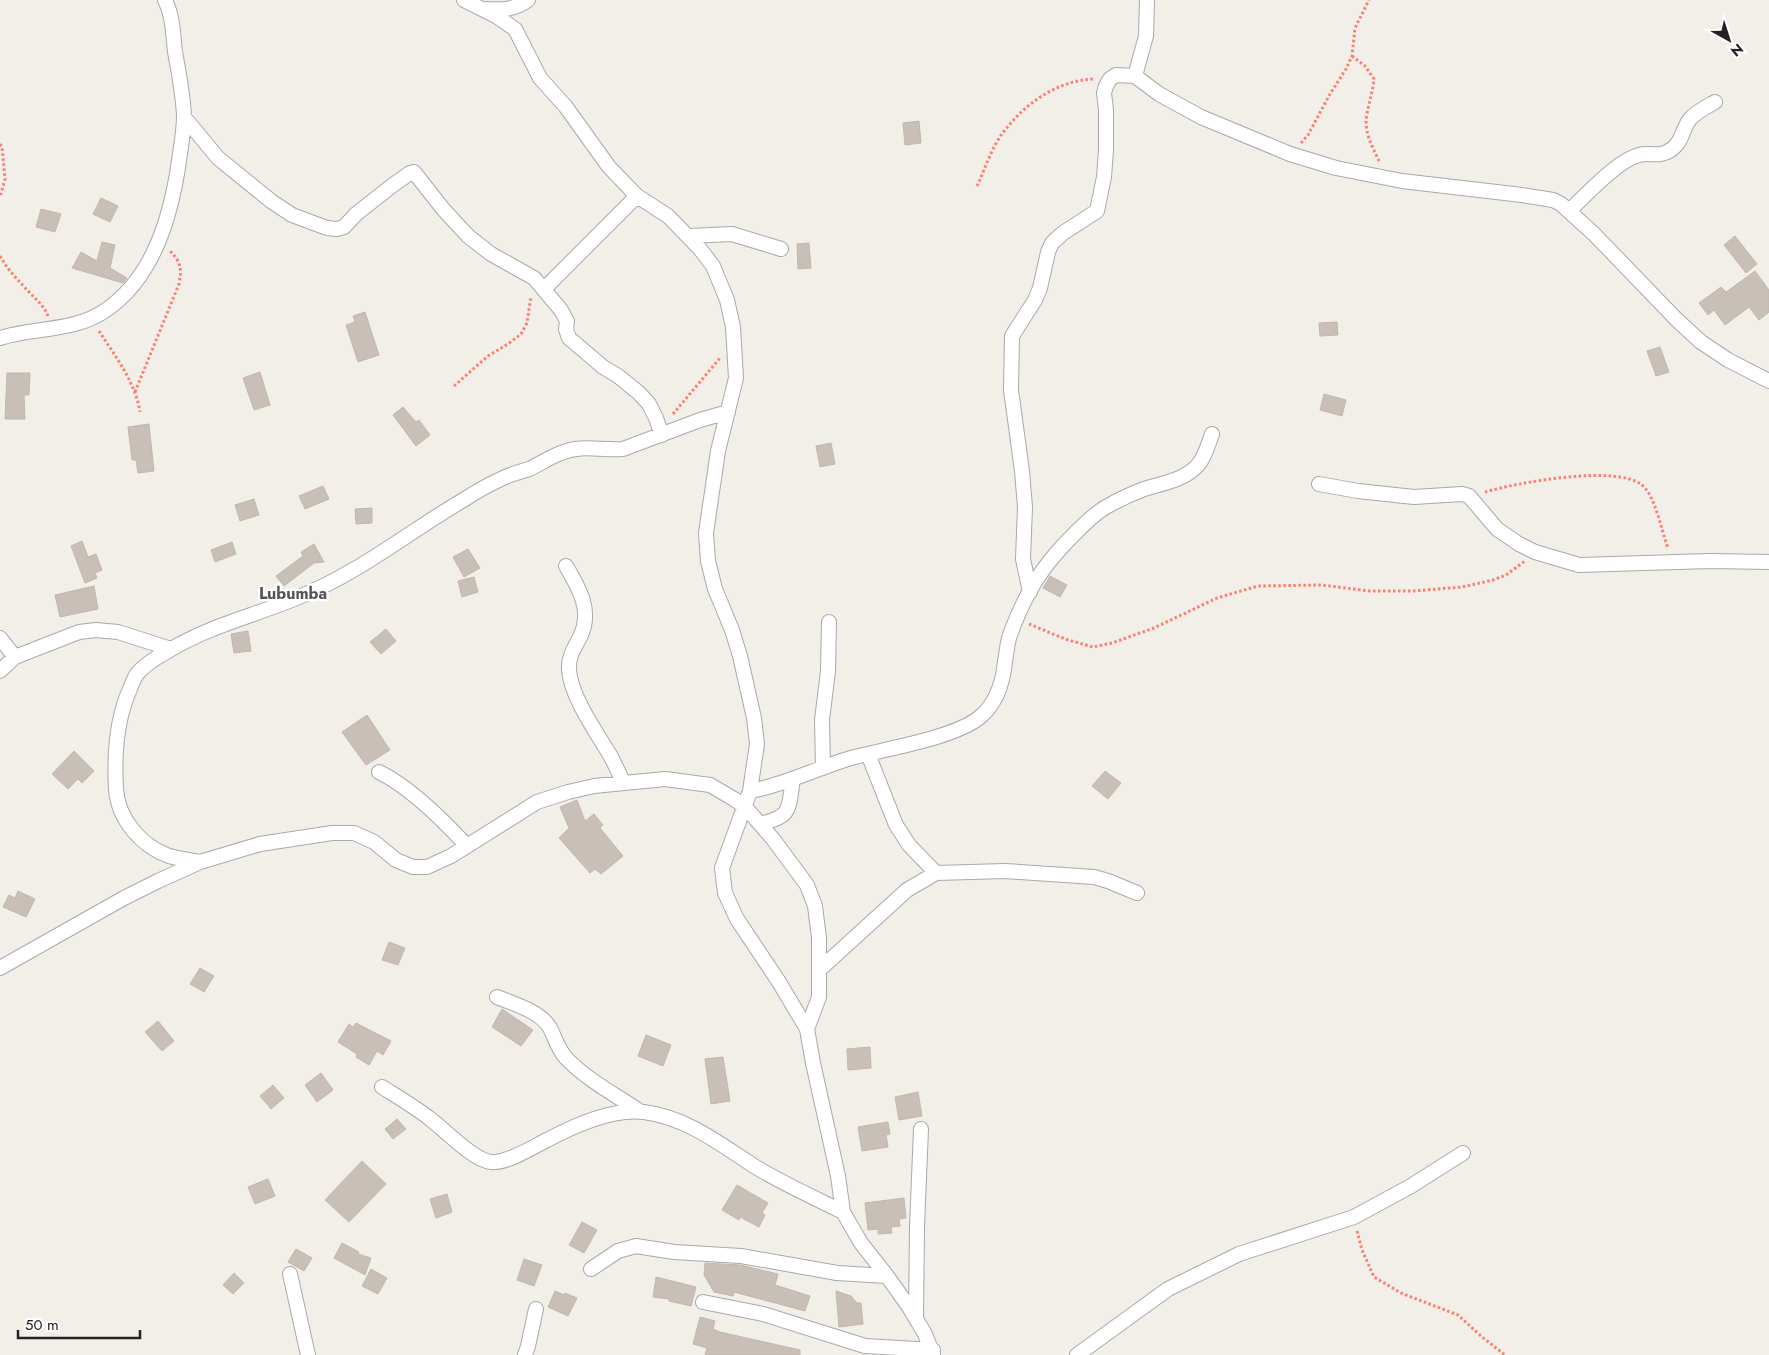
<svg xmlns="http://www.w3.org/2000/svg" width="1769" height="1355" font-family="Jost,sans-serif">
	<rect width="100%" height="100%" fill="#f2efe9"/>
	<path fill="#c7bfb8" stroke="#c4b6ab" d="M919,121L921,143L905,145L903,123Z
		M101,198L118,206L110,222L93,214Z
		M41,209L61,214L55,232L36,227Z
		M1735,236L1757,264L1746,273L1724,245Z
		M102,242L115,245L110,268L127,278L123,283L72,268L81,252L97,261Z
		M809,243L811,268L798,269L797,244Z
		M1755,271L1769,290V312L1759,320L1749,307L1725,325L1714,310L1708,315L1699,303L1721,287L1726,292Z
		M365,312L379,355L358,362L346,325L355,322L353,316Z
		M1337,322L1338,335L1320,336L1319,323Z
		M1660,347L1669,372L1656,376L1647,351Z
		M260,372L270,405L254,410L243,378Z
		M7,373H30L29,395H24L25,419H5Z
		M1324,394L1346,400L1342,416L1320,410Z
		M403,407L416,422L419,420L430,435L416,446L393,415Z
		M149,424L154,471L138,473L136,460H132L128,427Z
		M831,443L835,464L820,467L816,446Z
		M323,486L329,499L305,509L299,496Z
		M254,499L259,515L240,521L235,505Z
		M372,508V523L356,524L355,509Z
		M82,541L88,557L96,554L102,570L95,573L97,578L85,583L71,546Z
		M232,542L236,554L215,562L211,550Z
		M314,544L324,562L314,563L284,586L276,576L303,556L301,552Z
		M468,549L480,568L464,577L453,557Z
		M1050,576L1067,585L1060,597L1043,588Z
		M474,577L478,592L462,597L458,581Z
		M94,586L98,609L60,617L55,595Z
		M386,629L396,641L381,654L370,642Z
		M248,631L251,651L234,653L231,634Z
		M367,715L390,750L366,765L342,732Z
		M74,751L94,771L82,783L78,779L68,789L52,774Z
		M1105,771L1121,783L1108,799L1092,786Z
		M577,800L585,821L594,814L603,825L600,828L623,856L601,874L595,869L590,873L559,838L569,828L560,807Z
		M18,891L35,899L26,917L3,907L9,895L15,898Z
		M389,942L405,948L398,965L382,960Z
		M200,968L214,976L204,992L190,984Z
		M502,1009L533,1030L521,1046L492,1027Z
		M158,1021L174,1041L162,1051L145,1032Z
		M356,1023L391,1041L383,1055L377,1051L369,1065L356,1057L357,1054L338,1042L349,1024L353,1027Z
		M646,1035L671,1045L663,1066L638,1056Z
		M870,1047L871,1068L848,1070L847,1049Z
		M723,1057L730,1101L711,1104L705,1059Z
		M321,1073L333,1090L317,1102L305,1085Z
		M273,1085L284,1098L271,1109L260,1096Z
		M918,1092L922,1116L899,1120L895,1097Z
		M397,1119L406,1129L393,1139L385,1129Z
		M888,1122L890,1134L886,1135L888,1147L862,1151L858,1127Z
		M362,1161L386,1184L349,1222L325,1200Z
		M268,1179L275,1196L255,1204L248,1187Z
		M737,1185L768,1203L762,1213L765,1215L759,1227L740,1217L739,1220L722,1210Z
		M447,1194L452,1212L436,1218L430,1199Z
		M904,1198L906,1218L899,1219L900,1226L891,1227L892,1233L878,1234V1229L868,1230L865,1203Z
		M582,1222L597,1230L584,1253L569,1245Z
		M342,1243L359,1252L358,1254L371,1258L365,1275L334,1258Z
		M296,1249L312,1258L304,1271L288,1262Z
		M524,1259L542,1265L534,1286L517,1280Z
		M705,1263L740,1265L778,1274L775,1285L810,1296L805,1311L734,1292L733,1296L714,1292L704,1275Z
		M371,1269L387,1278L378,1294L362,1286Z
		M234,1273L244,1283L233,1294L223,1285Z
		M656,1277L696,1287L691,1306L669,1301V1299L653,1297Z
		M555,1291L564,1295L565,1293L577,1298L568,1316L548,1307Z
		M836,1291L851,1296L857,1303H861L863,1324L839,1327Z
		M700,1317L715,1321L713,1329L720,1332L800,1350V1355H705L707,1348L693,1344Z"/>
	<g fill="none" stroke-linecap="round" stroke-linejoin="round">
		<defs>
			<path id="street" d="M464,0L496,16L515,29L540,78L566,107L609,167L637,196L668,216L700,249L713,266L727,300L733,327L736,378L718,451L706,533L708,561L715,589L732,630L740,656L754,718L757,744L750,791L722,868L725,893L737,919L779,982L807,1029L813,1063L838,1176L843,1212L861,1243L887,1276L909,1307L925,1334L933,1355
				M486,9C502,10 514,10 528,0
				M1135,76L1146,36L1147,0
				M184,117L218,158L271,201L292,215L327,228L337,229L344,227L356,214L393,185L410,173L414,172L443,209L468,236L491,254L534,278L561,310L567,321L566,329L569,338L603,367L618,376L639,393L649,404L656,418L662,435
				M1570,210C1586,195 1618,160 1639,155C1650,152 1660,158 1672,149C1683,141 1682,129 1690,119C1696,112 1706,107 1715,102
				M689,236L732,234L781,249
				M544,289L637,196
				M0,338C35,327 75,332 106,310C154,277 171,216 179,161C181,146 184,131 184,116C183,94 179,73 175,52C173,34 173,16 165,0
				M1319,484L1358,491L1414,497L1462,494L1469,496L1497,529L1519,544L1535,552L1579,565L1710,561L1769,562
				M566,566C579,588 593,611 580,637C575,647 568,657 569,669C570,695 596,732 610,755C615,764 619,773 623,782
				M1030,592L1023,559L1025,507L1022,471L1011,390L1012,336L1035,300L1040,288L1048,252L1052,243L1063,233L1097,211L1104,177L1106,150V110L1104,93L1106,86L1110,79L1116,75L1135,76L1159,94L1201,117L1290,154L1336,168L1402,181L1522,195L1553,200L1561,204L1594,234L1677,320L1701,342L1728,360L1769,381
				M0,638L15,657
				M0,671L15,657L79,632L96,630L118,632L171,649
				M868,754L896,825L909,845L936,873
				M823,768L822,720L828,671L829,622
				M379,772C410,787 443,820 467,846
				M750,791C785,785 817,768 851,758C884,749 955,738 980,717C997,703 1003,683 1005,661C1007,652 1007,643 1010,635C1019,610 1033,582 1049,562C1061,547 1090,516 1106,507C1118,500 1131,494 1144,489C1163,483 1183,481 1198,465C1205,457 1208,445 1212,434
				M760,824C793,816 788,809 793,779
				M200,862C191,860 179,859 169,856C141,846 118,819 116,789C114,755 116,720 130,689C132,684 134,678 137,674C145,664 157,657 168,651C211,625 254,616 299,597C359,573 410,531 465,499C477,491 490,484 503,478C511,474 520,472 529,469C540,464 550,457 561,453C582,444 601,451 623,449L700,420L728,412
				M0,968L124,898L158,881L200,862L260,844L332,833H354L374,842L396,860L413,867H427L451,856L537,802L568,792L594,786L665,779L710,785L734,799L745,807L773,839L807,885L815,906L819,938V997L807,1029
				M819,970L907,890L936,873L1005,871L1094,877L1108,881L1137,893
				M497,997C514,1004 540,1011 550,1028C555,1038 558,1049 566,1058C587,1080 616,1095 641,1112
				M382,1087C398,1097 415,1107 429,1118C444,1129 473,1160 491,1162C506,1164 533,1147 547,1140C573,1126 613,1108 644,1112C689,1118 722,1146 759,1169C786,1185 815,1198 843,1212
				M591,1269L618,1251L636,1246L674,1252L741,1256L837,1273L887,1276
				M290,1274L308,1355
				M703,1302L763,1314L865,1346L933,1350
				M916,1318L917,1226L921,1129
				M525,1355L528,1346L536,1309
				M1077,1355L1168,1289L1239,1254L1354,1217L1411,1186L1463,1153"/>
		</defs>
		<use href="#street" stroke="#a9a9a9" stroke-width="16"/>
		<path stroke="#fa8072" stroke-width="3" stroke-dasharray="2.5 2.5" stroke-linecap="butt" d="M1352,56L1365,66L1374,79C1373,91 1369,102 1367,114C1363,131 1373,148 1380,163
			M1301,143L1308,135L1330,94L1346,69L1352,56L1355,28L1369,0
			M0,144L2,147L5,179L0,197
			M977,186C985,169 991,149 1002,134C1024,104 1057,80 1095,79
			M0,256C7,269 18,280 28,291C36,300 43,304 48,316
			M99,331C115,356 135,381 140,412
			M454,386L488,356L508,344L521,334L527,323L531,296
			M135,392L179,284C182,269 181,262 170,251
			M673,414L720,358
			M1485,492C1516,483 1616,464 1642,485C1656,497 1661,530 1668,548
			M1029,624L1065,639L1093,647L1112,643L1154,628L1217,598L1258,586L1322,585L1369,591H1413L1462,587L1493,580L1506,575L1525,561
			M1357,1231L1362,1250L1374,1277L1401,1293L1458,1315L1481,1336L1505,1355"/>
		<use href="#street" stroke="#fff" stroke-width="14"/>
	</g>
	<g text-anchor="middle" stroke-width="4.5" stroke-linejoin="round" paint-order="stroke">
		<g font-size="16" font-weight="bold" fill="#555" stroke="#fff">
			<text x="293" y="599">Lubumba</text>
		</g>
	</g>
	<g transform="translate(1729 40) rotate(141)" stroke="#ffffff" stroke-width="4" paint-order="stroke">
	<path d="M0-4L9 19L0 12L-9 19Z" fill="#222222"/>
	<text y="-8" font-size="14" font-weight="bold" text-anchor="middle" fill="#222222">N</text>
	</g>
	<path d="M18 1330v8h122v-8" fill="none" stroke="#222222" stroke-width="2.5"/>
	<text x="25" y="1330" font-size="15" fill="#222222" stroke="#ffffff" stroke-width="4" paint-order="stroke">50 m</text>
</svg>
